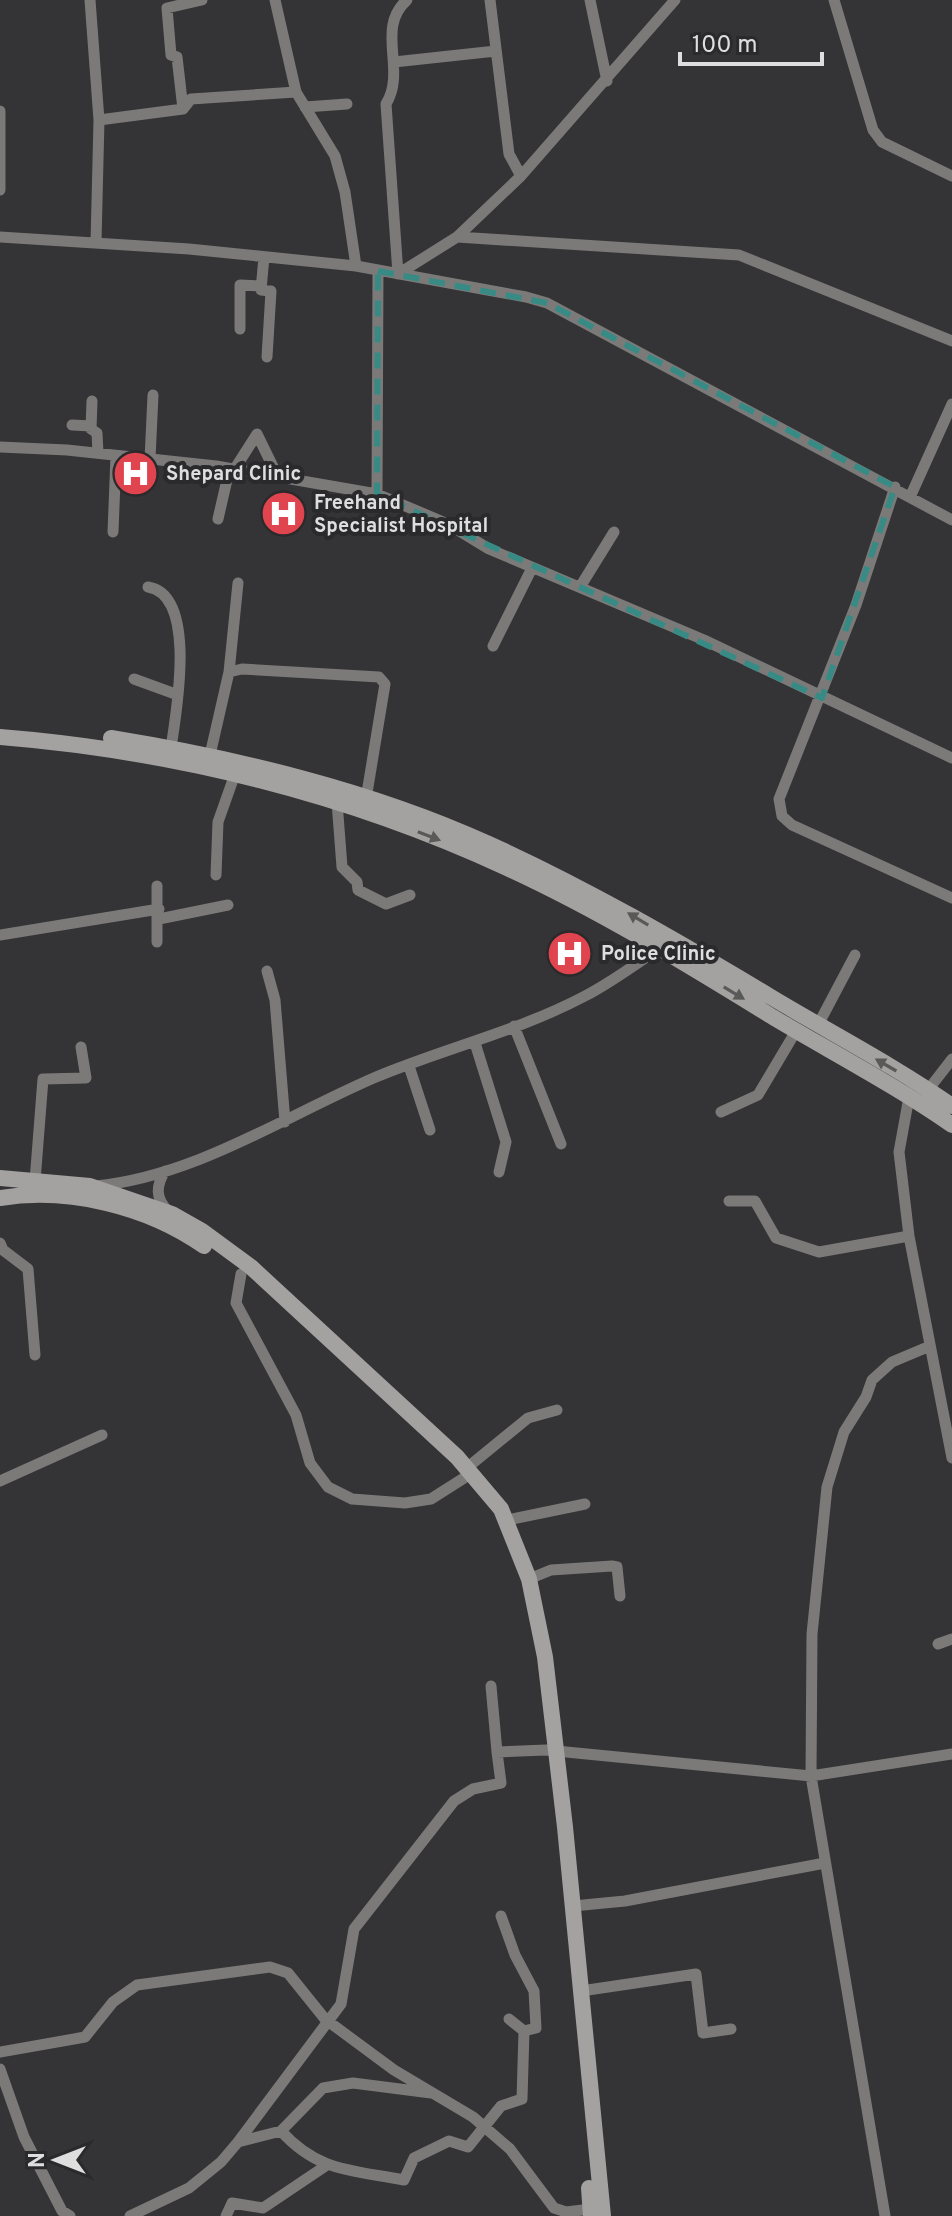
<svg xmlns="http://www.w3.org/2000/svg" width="952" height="2216" font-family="Overpass,sans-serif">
	<rect width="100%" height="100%" fill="#343335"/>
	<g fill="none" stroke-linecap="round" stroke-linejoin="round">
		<path stroke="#7b7a79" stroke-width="11" d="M90,0L99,120
			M275,0L296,92L335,156L345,192L356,266
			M490,0L509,154L521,176
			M590,0L607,81
			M834,0L873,130L882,142L952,176
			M394,62L496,51
			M305,107L347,104
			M183,109L177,57L171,55L167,8L202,0
			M0,111V190
			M0,237L189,249L356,266L526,297L547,303L952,520
			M457,237L739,255L952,341
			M96,242L99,120L183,109L191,99L296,92
			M264,257L261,290L271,291L267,357
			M398,274L457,237L521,176L675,0
			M398,274L386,104C407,70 375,28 407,0
			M240,329V285L261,286
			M92,401L91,429L97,433L98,453
			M72,425L91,426
			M0,447L67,450L216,466L377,494L448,524L489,549L704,640L952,758
			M150,459L153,395
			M234,470L257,434L278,477
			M895,487L856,605L779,799L782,816L792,825L952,898
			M377,494L378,271
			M911,495L952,404
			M218,519L229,471
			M113,532L116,456
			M148,587C198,595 176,713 171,748
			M580,587L614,532
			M493,646L532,568
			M229,672L242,669L379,677L385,684L366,799
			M134,679L178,695
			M210,755L229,672L238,583
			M337,802L342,867L357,882L358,890L386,904L410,895
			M216,875L218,822L235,774
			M157,886V942
			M159,919L228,905
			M0,935L159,909
			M267,971L275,1000L285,1122
			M818,1025L855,955
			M514,1026L561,1144
			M475,1043L506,1142L499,1172
			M409,1066L430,1130
			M928,1090L952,1059
			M909,1097L899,1152L909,1236L952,1458
			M721,1112L758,1095L796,1031
			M165,1171C156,1186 155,1198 168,1211
			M35,1181L43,1079L86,1078L81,1047
			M95,1186C194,1177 285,1116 376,1077C445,1048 519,1031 585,996C612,982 636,964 661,947
			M729,1201H755L776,1238L819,1252L909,1236
			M0,1243L3,1250L28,1269L35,1355
			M241,1274L236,1303L296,1415L310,1463L328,1487L352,1499L405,1503L431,1499L464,1478
			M468,1467L528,1418L557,1410
			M0,1481L102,1435
			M507,1520L585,1504
			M529,1579L551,1570L612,1566L617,1567L620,1596
			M938,1644L952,1639
			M491,1686L497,1752L546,1750L811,1776L952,1754
			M573,1906L625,1901L825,1863
			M501,1916L515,1955L534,1991L536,2028L524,2031
			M581,1991L696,1974L703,2033L731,2029
			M0,2052L85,2037L113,2002L137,1985L270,1967L288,1973L325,2019L394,2070L473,2117L510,2149L554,2208L566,2212L591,2209
			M0,2069L24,2137L62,2211L70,2216
			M281,2131C318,2172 352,2170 404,2180L414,2158L449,2141L468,2147L501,2106L522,2099L524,2031L509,2019
			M238,2142L341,2004L354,1929L454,1801L473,1789L501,1783L497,1752
			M130,2216L189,2188L221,2162L238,2142L281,2131L323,2088L353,2083L431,2093
			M226,2216L232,2203L263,2208L327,2165
			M885,2216L811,1776L812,1634L827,1487L844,1432L866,1397L872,1380L892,1362L930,1346"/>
		<path stroke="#a3a2a0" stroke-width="16" d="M0,737C174,751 348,794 507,868C601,911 688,965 776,1019C835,1054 896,1086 952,1125
			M111,738C239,759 370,790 489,844C586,888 679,942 771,997C831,1033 895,1066 952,1106
			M0,1178L90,1186L172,1214L202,1231L251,1267L457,1457L501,1509L529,1579L545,1657L565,1827L603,2216
			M0,1198C68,1187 147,1206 204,1246
			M589,2188L591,2216"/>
	</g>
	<defs><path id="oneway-solid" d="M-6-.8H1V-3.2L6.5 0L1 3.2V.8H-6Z" transform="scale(2)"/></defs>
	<g fill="#5a595a">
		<use href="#oneway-solid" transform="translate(429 836) rotate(21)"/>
		<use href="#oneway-solid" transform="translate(638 919) rotate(-149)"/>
		<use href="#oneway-solid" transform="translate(734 993) rotate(31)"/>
		<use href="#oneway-solid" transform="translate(886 1065) rotate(-150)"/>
	</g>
	<path fill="none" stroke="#388b85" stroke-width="6" stroke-dasharray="16 10" stroke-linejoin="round" d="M378,271L547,303L895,487L822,698L377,494Z"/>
	<defs>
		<symbol id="hospital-disc" viewBox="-11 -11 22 22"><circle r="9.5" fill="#e0444e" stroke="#2a292b"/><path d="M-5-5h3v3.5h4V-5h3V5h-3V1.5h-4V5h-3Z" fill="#fff"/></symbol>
	</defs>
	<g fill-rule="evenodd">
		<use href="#hospital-disc" x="110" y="448" width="51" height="51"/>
		<use href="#hospital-disc" x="258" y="488" width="51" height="51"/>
		<use href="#hospital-disc" x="544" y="928" width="51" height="51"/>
	</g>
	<g text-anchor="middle" stroke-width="8" stroke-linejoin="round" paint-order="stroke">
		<g font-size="20" font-weight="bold" fill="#dededf" stroke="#2a292b" text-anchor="start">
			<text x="166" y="480">Shepard Clinic</text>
			<text x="314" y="509">Freehand<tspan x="314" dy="23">Specialist Hospital</tspan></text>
			<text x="601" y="960">Police Clinic</text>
		</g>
	</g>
	<g transform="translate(56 2160) rotate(270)" stroke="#2a292b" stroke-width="6" paint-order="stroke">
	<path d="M0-6L14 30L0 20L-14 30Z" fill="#dededf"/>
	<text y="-12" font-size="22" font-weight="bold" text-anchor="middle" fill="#dededf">N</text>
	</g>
	<path d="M680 52v12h142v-12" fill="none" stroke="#dededf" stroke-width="4"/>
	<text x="692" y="52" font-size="24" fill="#dededf" stroke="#2a292b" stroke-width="6" paint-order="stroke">100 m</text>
</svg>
